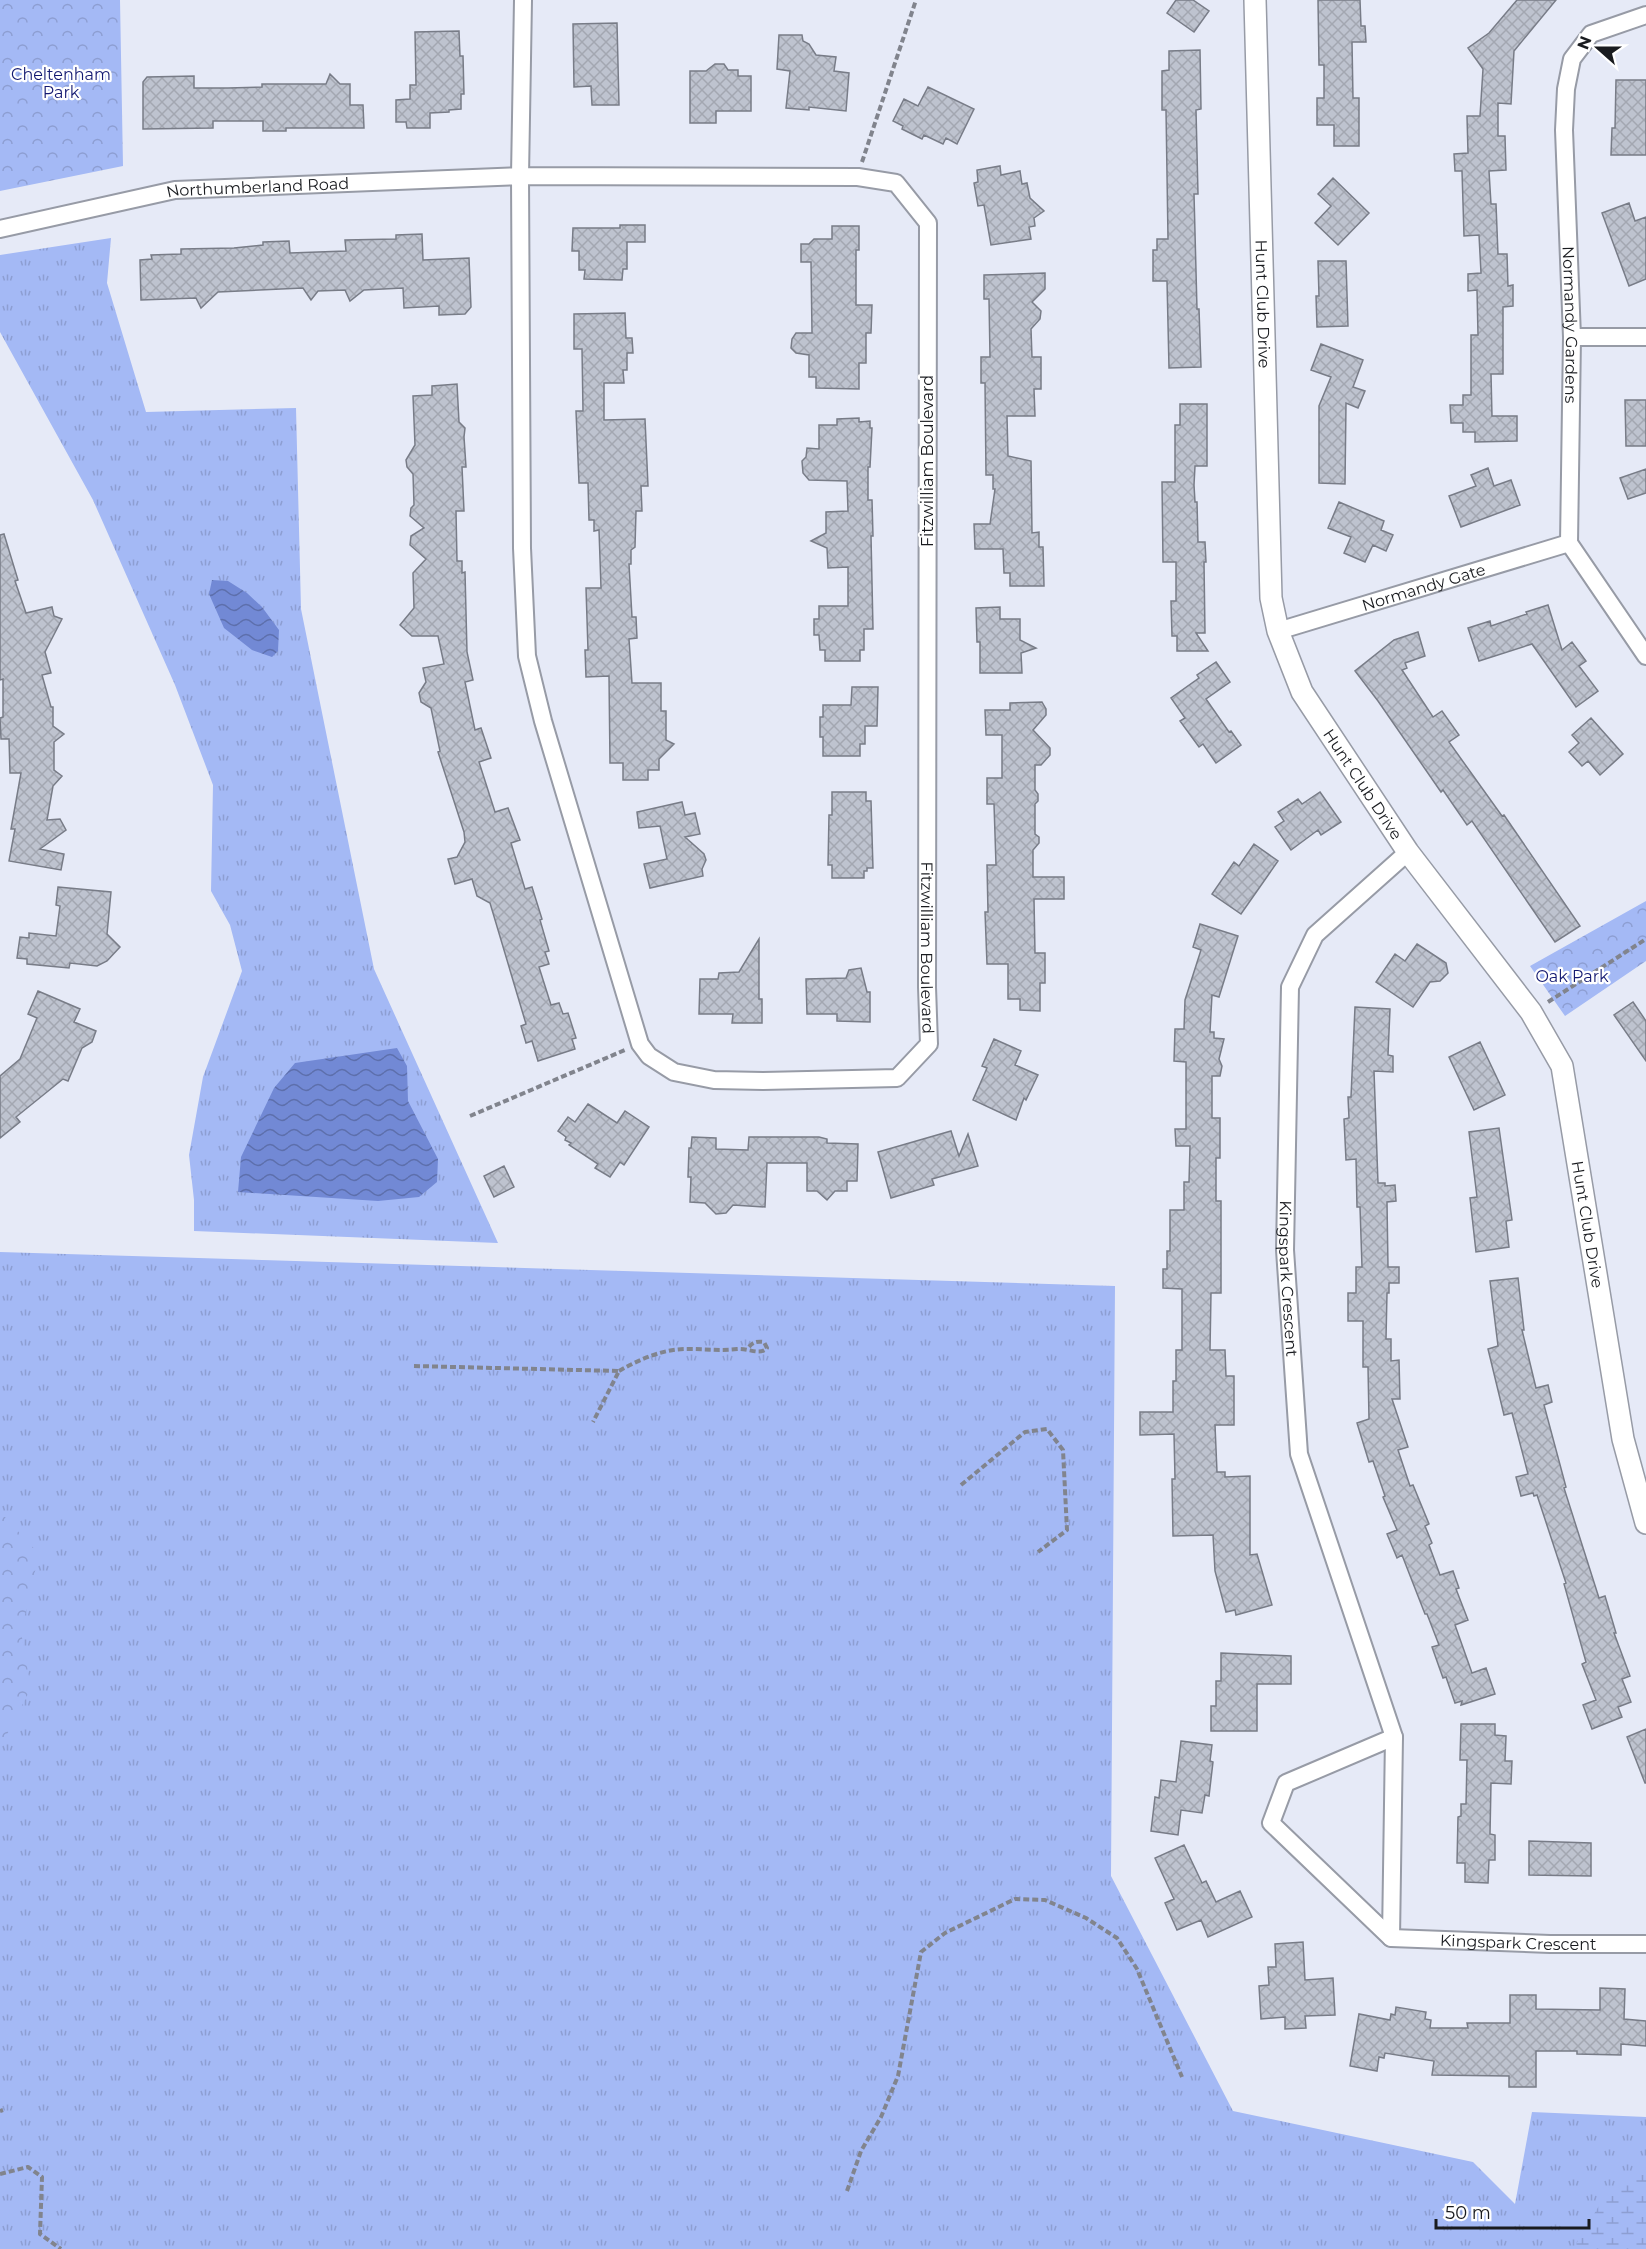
<svg xmlns="http://www.w3.org/2000/svg" width="1646" height="2249" font-family="Montserrat,sans-serif">
	<defs>
		<pattern id="grass-tufts" width="24" height="20" patternUnits="userSpaceOnUse" patternTransform="scale(1.5)"><rect width="24" height="20" fill="#a4b9f5"/><path d="M3 7l-1-3M5 7V3M7 7l1-3M15 17l-1-3M17 17v-4M19 17l1-3" fill="none" stroke="#8d9ed2"/></pattern>
		<pattern id="forest-crowns" width="20" height="18" patternUnits="userSpaceOnUse" patternTransform="scale(1.5)"><rect width="20" height="18" fill="#a4b9f5"/><path d="M2 6a3 3 0 1 1 6 0M12 15a3 3 0 1 1 6 0" fill="none" stroke="#8d9ed2"/></pattern>
		<pattern id="wetland-marsh" width="20" height="14" patternUnits="userSpaceOnUse" patternTransform="scale(1.5)"><rect width="20" height="14" fill="#a4b9f5"/><path d="M1 5h8M5 5V1M11 12h8M15 12V8" fill="none" stroke="#8d9ed2"/></pattern>
		<pattern id="water-waves" width="16" height="10" patternUnits="userSpaceOnUse" patternTransform="scale(1.5)"><rect width="16" height="10" fill="#7289d5"/><path d="M0 5q4-4 8 0t8 0" fill="none" stroke="#5d6fac"/></pattern>
		<pattern id="building-cross-hatch" width="8" height="8" patternUnits="userSpaceOnUse" patternTransform="scale(1.5)"><rect width="8" height="8" fill="#bec3cf"/><path d="M0 0l8 8M0 8l8-8" fill="none" stroke="#a3a7b1"/></pattern>
	</defs>
	<rect width="100%" height="100%" fill="#e6eaf7"/>
	<path fill="url(#grass-tufts)" d="M111,238L107,283L146,412L296,408L301,609L374,969L498,1243L194,1231V1200L189,1155L203,1077L242,971L230,925L211,891L213,785L175,685L93,500L0,332V255Z
		M0,1252L1115,1286L1111,1876L1233,2111L1473,2162L1515,2204L1532,2112L1646,2117V2249H0Z"/>
	<path fill="url(#forest-crowns)" d="M0,0H120L123,166L0,191Z
		M1646,901V961L1565,1016L1530,966Z
		M0,1516L5,1517L39,1554L21,1632L31,1688L0,1748Z"/>
	<path fill="url(#wetland-marsh)" d="M1646,2165V2249H1573L1603,2199Z"/>
	<path fill="url(#water-waves)" d="M212,580L228,581L247,593L262,607L279,630L278,651L272,657L252,650L224,628L209,594Z
		M397,1048L407,1066L408,1101L438,1159L437,1182L419,1197L378,1201L238,1192L241,1157L274,1088L295,1063Z"/>
	<path fill="url(#building-cross-hatch)" stroke="#787c87" stroke-width="1.5" d="M1176,0H1193L1209,11L1194,32L1167,13Z
		M1318,0H1360L1361,26H1365L1366,42H1352L1353,98H1359V146H1334V125H1317V98H1324V65H1319Z
		M1517,0H1556L1514,51L1511,104L1498,103V136H1505L1506,170L1489,171L1491,204H1496L1498,254H1507L1508,286L1513,285V306L1503,307V374H1491L1492,416H1517V441L1475,442V432H1463V423H1451L1450,405H1463V395H1471V335H1478L1477,290L1468,291V274L1481,273L1479,235L1464,236L1462,171H1455L1454,154L1468,153L1467,116H1480L1483,69L1468,48L1489,33Z
		M617,23L619,105H592L591,86L574,87L573,24Z
		M459,31L460,56H463L464,94H461V109L449,110V112L430,113V128H407L406,122H396V100L410,99V85H416L415,32Z
		M779,35H802L803,41L809,44L816,55L836,57L834,71L849,73L846,111L809,107V110L786,108L790,71L777,69Z
		M1200,50L1201,109L1196,110L1198,194H1194L1197,309H1199L1201,367L1169,368L1167,281H1153V250H1157V239H1168L1166,110H1162V71L1169,70V51Z
		M715,64H724L728,70H738V76H751V111H716V123H690V71H706Z
		M330,74L340,84H350V105H363L364,128H286V131H263V121H213V128L143,129V82L147,77L194,76V88H228L262,87V84H326Z
		M1616,80H1646V155H1611L1612,128H1615Z
		M928,87L974,109L957,144L946,138L943,144L924,135L922,139L902,129L903,126L893,121L904,99L918,106Z
		M1000,166L1001,175L1020,171L1022,184L1027,183L1030,198L1044,211L1034,218L1035,226L1029,227L1031,239L991,245L984,205L978,206L974,183L978,182L977,170Z
		M1333,178L1369,213L1338,245L1315,223L1331,206L1318,194Z
		M1629,203L1635,221L1646,217V279L1629,286L1602,213Z
		M620,225H645V242H627V269H623L622,280L584,279L585,270H579V251H572L573,228H620Z
		M832,226H859V250H856V305H872L871,333H866V363H859V389L816,388V377H809V355L796,353L791,348L792,339L796,333H812L811,262H801V244H809L814,239H832Z
		M422,234L423,260L469,258L471,307L465,314L439,315V306L404,308L403,288L364,290L350,301L345,290L318,291L311,300L303,288L218,292L201,308L196,298L141,300L140,260L152,259L151,255L181,254V249L234,248L263,245V242L289,241L290,253L346,251L345,240L396,239V235Z
		M1318,261H1346L1348,326L1317,327L1316,296H1319Z
		M1045,273V289L1032,302L1041,311L1040,319L1031,329L1032,357H1041V389H1034L1035,416H1007L1008,456L1031,461L1032,533L1039,532V547H1043L1044,586H1010V573H1004L1003,549H975L974,524H990L995,489H993V475H986L985,383H981V357H990L989,299H984V275Z
		M625,313L626,338H632L633,353H627V370H623L624,383H604V420L645,419L648,486H641L642,511H636L635,547L631,550V564H629L632,617H636L637,638L629,639L632,683H661V711H666V740L674,744L659,759V770H648V780H623V763H610L609,676L586,677L585,650H588L586,588H601L599,530L594,531V520H589L588,483H579L576,411H583L582,349H574V314Z
		M1321,344L1363,360L1353,387L1365,391L1358,408L1346,403L1345,484L1319,483V406L1331,377L1311,370Z
		M457,384L459,422L465,428L464,437L466,467H462L464,511H456L457,561H462V573L465,572L467,652L473,680L465,682L475,730L481,728L491,758L479,762L495,812L508,808L520,840L511,843L525,889L532,887L542,919L540,920L549,951L545,952L549,964L539,967L551,1005L559,1003L563,1014L568,1013L576,1038L572,1039L575,1049L538,1061L532,1041L526,1043L521,1026L526,1024L490,903L477,896L472,879L455,884L448,859L457,857L465,842L464,832L438,752L440,751L431,708L421,702L419,693L426,682L423,668L444,664L438,636H412L400,625L414,608L413,573L426,559L410,545L411,536L424,528L410,516L411,508L414,505L413,474L407,467L406,460L415,445L413,396L432,395V386Z
		M1625,400H1646V446H1626Z
		M1180,404H1207V466H1195L1194,485L1195,502H1197L1198,542H1205L1206,562H1204L1205,633H1196L1208,651H1177V636H1172L1171,601H1176V562H1163L1162,482H1175V425H1180Z
		M859,418V422L870,421V428H872L870,467H868V500H872L873,536H871L873,629H864V650H860V661H825V650H820L819,635H814V619H819V606H848V567L828,568L827,548L811,541L826,533V512L848,511L847,481L809,480L803,473L802,461L806,457L807,448L819,449V425H837V419Z
		M1488,468L1494,486L1511,480L1520,505L1461,527L1449,496L1476,486L1471,475Z
		M1646,469V493L1628,499L1620,478Z
		M1339,502L1384,521L1381,530L1393,535L1386,551L1373,545L1365,562L1344,553L1351,537L1328,528Z
		M4,534L18,580L15,581L26,613L52,607L54,616L62,619L45,652L51,673L42,675L51,707H53V726L64,734L54,742V770L62,776L53,786L47,820L60,819L66,830L40,849L64,854L61,870L9,861L15,829H11L21,773H10L9,739H1L0,718L3,717V679L0,680V535Z
		M1548,605L1562,650L1572,642L1586,661L1579,666L1598,691L1576,707L1532,644L1479,661L1468,628L1490,621L1491,626L1527,614L1526,612Z
		M1000,607V619H1020V640L1036,648L1021,653L1022,673H980V642H977L976,608Z
		M1418,632L1425,656L1405,663L1407,668L1402,670L1433,717L1442,711L1459,735L1449,742L1502,816L1504,815L1580,926L1555,942L1472,821L1467,825L1443,790L1441,792L1378,701L1355,671L1394,640Z
		M1216,662L1230,682L1206,699L1229,732L1231,731L1241,745L1216,763L1203,744L1199,747L1180,721L1185,718L1171,698L1199,678L1197,675Z
		M852,687H878L877,726H865V744H860V756H823V737H820V717H823V705H851Z
		M1042,702L1046,709V715L1033,730L1050,748V755L1041,765H1035V790L1038,794V801L1035,804V834L1039,837V843L1033,850V877H1064V899H1034L1035,953H1045V983H1040V1011L1020,1010V999H1008V964H987L985,912H988L987,865H996L994,804H987V778H1002V735H986L985,710H1010V703Z
		M1591,718L1623,754L1600,775L1588,761L1582,766L1569,752L1579,743L1572,735Z
		M832,792H866V801H871L873,868H867V871H864V878H832V865H828L829,815H832Z
		M1320,792L1341,822L1321,835L1318,830L1291,850L1275,827L1284,821L1278,812L1298,799L1302,804Z
		M682,802L685,815L695,813L700,834L685,837L704,854L706,860L702,869L703,876L650,888L644,864L667,859L660,826L639,828L637,812Z
		M1254,844L1278,861L1241,914L1212,894L1234,862L1239,866Z
		M58,887L111,892L107,934L120,947L107,961L97,966L70,963L69,968L27,964V959L17,958L20,937L29,938V933L56,936L60,906L56,905Z
		M1200,924L1238,936L1219,997L1212,995L1210,1032H1214V1038L1224,1039L1219,1059L1222,1066L1220,1076H1212V1118H1220V1158H1216V1201H1221V1293H1211L1210,1350H1225L1226,1376H1234V1425H1215L1217,1472H1225V1477L1250,1476V1555L1257,1554L1272,1605L1236,1615L1235,1610L1226,1612L1215,1571L1213,1535L1173,1536L1172,1479H1175L1174,1434L1140,1435V1412H1173V1381H1176V1350H1182V1289L1163,1288V1269H1167V1251H1170V1210H1184V1182H1189L1190,1146H1176L1175,1129H1186V1062L1174,1061L1175,1029H1184L1185,1000L1201,950L1193,947Z
		M759,939V999H762V1023H732L733,1014H699L700,979H718L719,973L739,972Z
		M1417,944L1446,963L1448,973L1440,981L1430,982L1413,1007L1376,982L1395,954L1405,961Z
		M861,968L867,992H870V1022L837,1021V1014H807L806,979L846,978L849,970Z
		M38,991L80,1009L74,1022L96,1031L92,1042L82,1048L68,1081L63,1079L16,1117L20,1122L0,1138V1076L20,1059L37,1018L28,1014Z
		M1633,1002L1646,1021V1061L1614,1015Z
		M1355,1007L1390,1009L1388,1055L1393,1056V1072L1374,1071L1378,1183H1385V1186L1395,1185L1396,1201L1387,1202L1388,1267H1399V1283H1389V1293H1387L1386,1339H1391V1361L1399,1360L1400,1399H1392L1408,1447L1398,1450L1410,1486L1413,1485L1429,1524L1425,1526L1432,1543L1429,1545L1440,1575L1453,1571L1459,1588L1456,1589L1468,1620L1455,1625L1472,1673L1486,1668L1495,1694L1461,1705L1462,1701L1455,1703L1446,1677L1443,1678L1432,1647L1439,1645L1427,1614H1425L1402,1555L1397,1558L1387,1534L1397,1530L1383,1497L1385,1496L1373,1461L1369,1462L1357,1423L1369,1419L1368,1367H1363V1321H1348V1293H1356V1267H1362L1360,1207H1357L1356,1159L1346,1160L1344,1119L1349,1118L1348,1097H1351Z
		M994,1039L1021,1051L1015,1065L1038,1075L1026,1100L1024,1098L1016,1120L973,1100L987,1068L982,1066Z
		M1480,1042L1505,1095L1474,1110L1449,1057Z
		M588,1104L617,1123L625,1111L649,1127L624,1165L620,1162L610,1177L595,1168L598,1164L569,1145L571,1143L565,1140L566,1137L558,1131L568,1117L575,1122Z
		M1499,1128L1512,1220L1506,1221L1509,1247L1476,1252L1470,1198L1477,1197L1469,1132Z
		M951,1131L959,1156L968,1134L978,1166L932,1179L934,1185L891,1198L878,1152Z
		M692,1137L716,1138V1149L748,1150L749,1137H819L827,1139V1143L858,1144L857,1181H847V1191H835L827,1200L817,1191H807V1163H767L765,1207L733,1205L726,1213L716,1214L705,1203L690,1202L691,1177H688L689,1148H691Z
		M504,1166L514,1187L494,1197L484,1176Z
		M1518,1278L1524,1330H1522L1536,1388L1548,1385L1552,1402L1544,1405L1566,1487L1564,1488L1599,1598L1605,1596L1616,1633H1614L1630,1676L1622,1679L1631,1702L1618,1707L1622,1717L1592,1729L1583,1705L1596,1700L1582,1664L1586,1662L1564,1584L1566,1583L1537,1495L1534,1496L1533,1493L1521,1496L1516,1477L1528,1474L1512,1413L1504,1415L1488,1349L1498,1346L1490,1281Z
		M1221,1653L1291,1656V1684H1257V1731H1211V1706H1216V1681H1221Z
		M1461,1724H1495V1735L1506,1736L1505,1761H1512L1511,1784L1491,1783L1490,1834L1495,1835V1860H1489L1488,1883L1465,1882V1863H1457L1458,1817L1461,1816V1804H1466L1467,1760H1460Z
		M1646,1729V1783H1645L1627,1737Z
		M1181,1741L1212,1745L1210,1761L1213,1762L1209,1796L1205,1795L1202,1813L1181,1810L1178,1835L1151,1831L1155,1797L1159,1798L1161,1780L1176,1782Z
		M1529,1841L1591,1843V1876L1529,1875Z
		M1184,1845L1202,1883L1206,1881L1216,1902L1240,1891L1252,1917L1208,1937L1201,1920L1177,1930L1165,1903L1174,1899L1155,1858Z
		M1303,1942L1305,1980L1333,1978L1335,2015L1305,2016L1306,2028L1285,2029V2017L1261,2019L1259,1986L1269,1985L1268,1967H1276L1275,1944Z
		M1600,1988L1625,1989L1624,2019L1646,2021V2046L1621,2044V2055L1577,2054V2051H1536V2087H1509V2076L1432,2075L1434,2061L1385,2053L1384,2058L1379,2057L1377,2071L1350,2066L1359,2014L1390,2020L1391,2014L1395,2015L1396,2007L1426,2012L1425,2019L1431,2020L1430,2028H1468L1467,2023H1510V1995H1536V2009L1600,2010Z"/>
	<g fill="none" stroke-linecap="round" stroke-linejoin="round">
		<defs>
			<g id="minor">
				<path id="s1" d="M1646,15L1591,34L1572,59L1566,89L1564,130L1572,337L1569,543L1646,656"/>
				<path id="s2" d="M0,229L175,190L520,176L858,177L896,183L928,223L927,987L929,1044L897,1078L763,1081L714,1080L674,1072L649,1056L640,1044L543,721L527,656L522,548L520,176L523,0"/>
				<path d="M1572,337H1646"/>
				<path id="s3" d="M1278,631L1569,543"/>
				<path id="s4" d="M1408,852L1315,935L1290,987L1285,1250L1299,1454L1394,1737L1286,1783L1271,1823L1391,1938L1550,1944H1646"/>
				<path d="M1391,1938L1394,1737"/>
			</g>
			<g id="tertiary">
				<path id="s5" d="M1255,0L1271,598L1278,631L1302,692L1408,852L1531,1012L1562,1066L1623,1439L1646,1523"/>
			</g>
		</defs>
		<use href="#minor" stroke="#979ba6" stroke-width="20"/>
		<use href="#tertiary" stroke="#979ba6" stroke-width="24"/>
		<path stroke="#81848d" stroke-width="4" stroke-dasharray="6 3" stroke-linecap="butt" d="M862,162L916,0
			M1548,1002L1646,939
			M470,1116L625,1050
			M414,1366L619,1371L593,1422
			M619,1371C640,1359 665,1348 690,1349C706,1349 721,1351 737,1349C749,1348 760,1356 767,1348L764,1342C756,1341 753,1342 748,1348
			M961,1485L1025,1432L1047,1429L1063,1450L1067,1530L1038,1552
			M0,2111L3,2110
			M0,2174L28,2167L42,2177L40,2234L61,2249
			M847,2191L861,2151L881,2117L898,2076L921,1952L945,1933L1015,1899L1045,1900L1086,1918L1117,1938L1137,1969L1182,2077"/>
		<use href="#minor" stroke="#fff" stroke-width="16"/>
		<use href="#tertiary" stroke="#fff" stroke-width="21"/>
	</g>
	<g text-anchor="middle" stroke-width="4.5" stroke-linejoin="round" paint-order="stroke">
		<g font-size="16" fill="#131971" stroke="#fff">
			<text x="61" y="80">Cheltenham<tspan x="61" dy="18">Park</tspan></text>
			<text x="1572" y="982">Oak Park</text>
		</g>
		<g font-size="16" fill="#191b1f" stroke="#fff">
			<text dy="6" stroke="none"><textPath href="#s2" startOffset="262">Northumberland Road</textPath></text>
			<text dy="6" stroke="none"><textPath href="#s5" startOffset="304">Hunt Club Drive</textPath></text>
			<text dy="6" stroke="none"><textPath href="#s1" startOffset="356">Normandy Gardens</textPath></text>
			<text transform="translate(927 461) rotate(-90)" y="6">Fitzwilliam Boulevard</text>
			<text dy="6" stroke="none"><textPath href="#s3" startOffset="152">Normandy Gate</textPath></text>
			<text dy="6" stroke="none"><textPath href="#s5" startOffset="808">Hunt Club Drive</textPath></text>
			<text dy="6" stroke="none"><textPath href="#s2" startOffset="1677">Fitzwilliam Boulevard</textPath></text>
			<text dy="6" stroke="none"><textPath href="#s5" startOffset="1314">Hunt Club Drive</textPath></text>
			<text dy="6" stroke="none"><textPath href="#s4" startOffset="474">Kingspark Crescent</textPath></text>
			<text dy="6" stroke="none"><textPath href="#s4" startOffset="1402">Kingspark Crescent</textPath></text>
		</g>
	</g>
	<g transform="translate(1598 48) rotate(291)" stroke="#ffffff" stroke-width="4.5" paint-order="stroke">
	<path d="M0-4.5L10 22L0 15L-10 22Z" fill="#191b1f"/>
	<text y="-9" font-size="16" font-weight="bold" text-anchor="middle" fill="#191b1f">N</text>
	</g>
	<path d="M1436 2219v9h153v-9" fill="none" stroke="#191b1f" stroke-width="3"/>
	<text x="1445" y="2219" font-size="18" fill="#191b1f" stroke="#ffffff" stroke-width="4.5" paint-order="stroke">50 m</text>
</svg>
